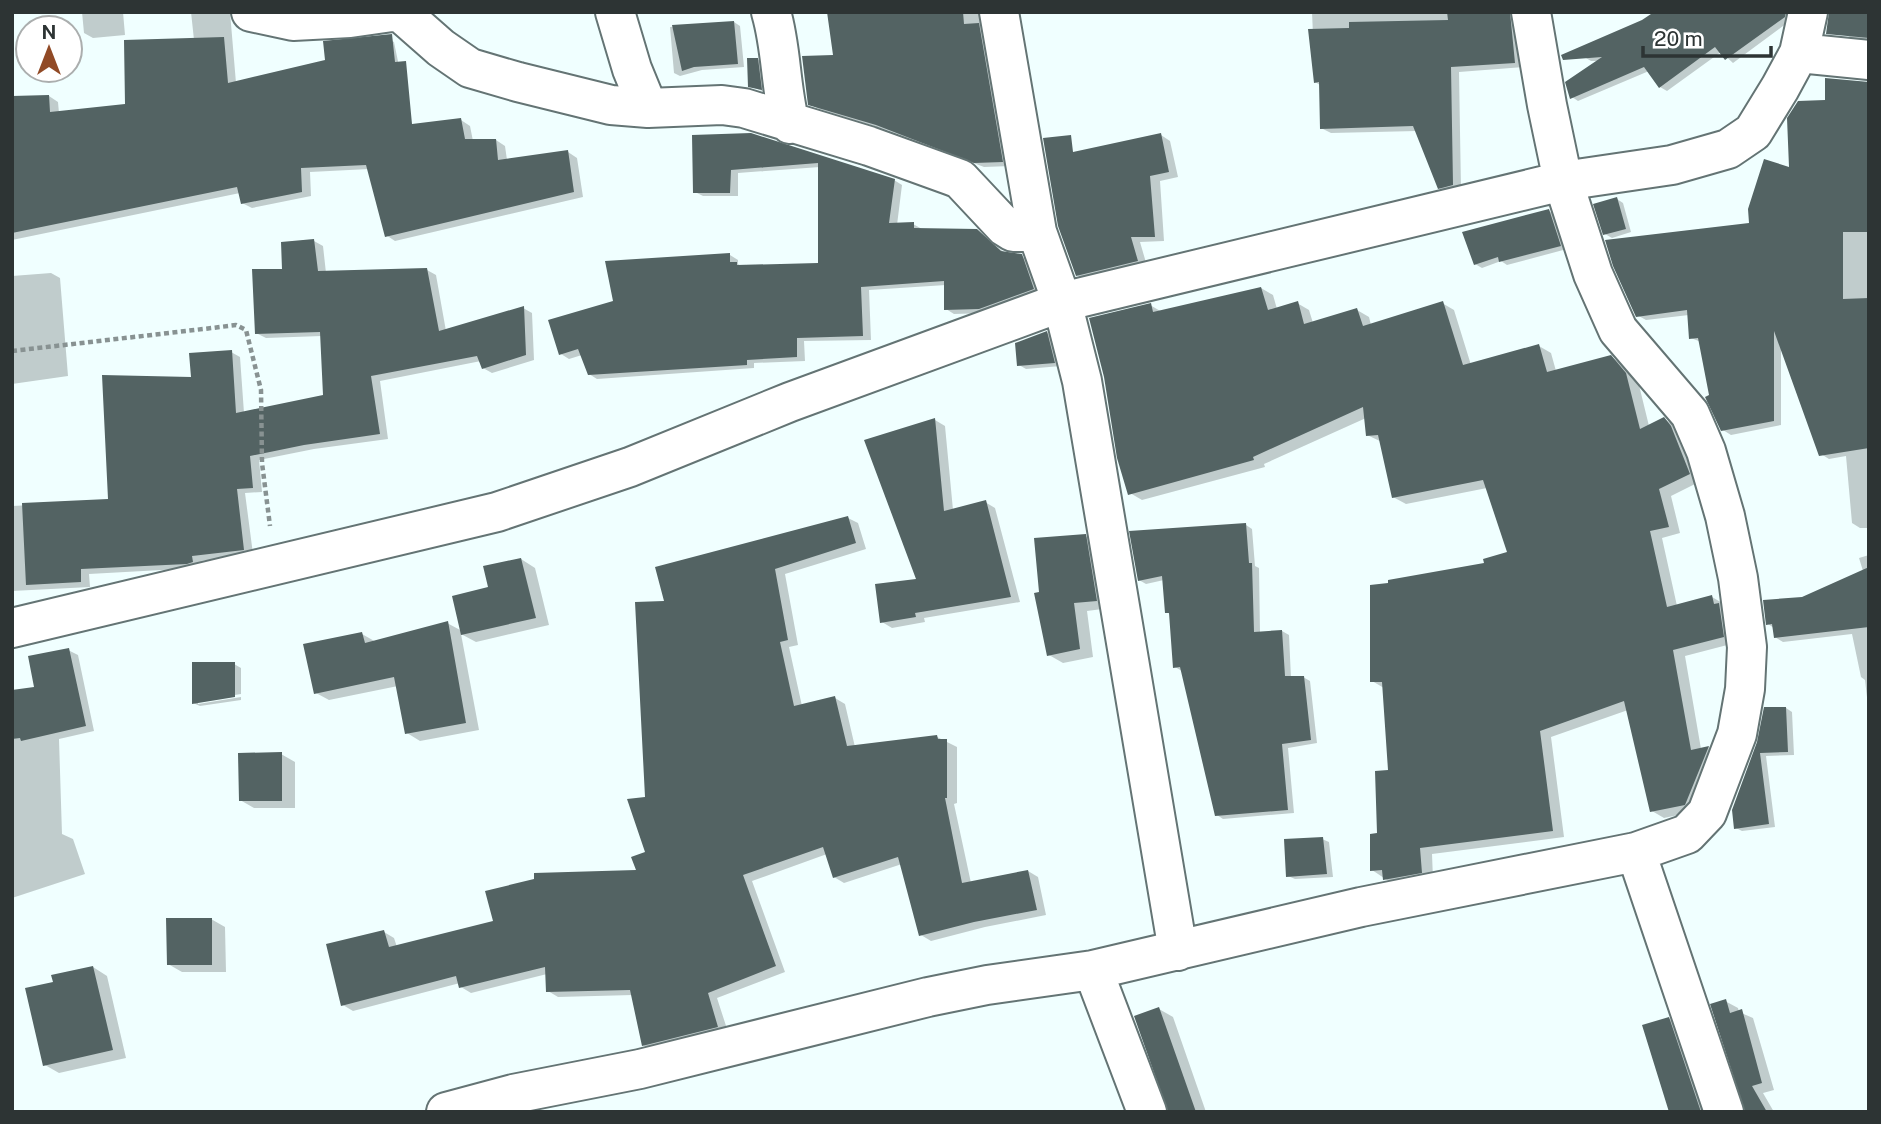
<svg xmlns="http://www.w3.org/2000/svg" width="1881" height="1124" font-family="'Public Sans',sans-serif">
	<rect width="100%" height="100%" fill="#f0ffff"/>
	<path fill="#0003" d="M82,12H123L125,35L93,38L84,33Z
		M191,12H230L236,83L326,62L385,37L394,42L413,134L461,120L470,126L473,141L496,140L505,146L507,160L568,152L577,158L583,197L395,241L386,235L369,169L310,172L311,196L252,208L242,203L240,193L12,240V98L49,96L58,102L59,113L127,106L194,40Z
		M829,12H986L1011,166L984,167L887,130L819,109L810,104L835,57Z
		M1312,12H1513L1524,67L1459,72L1461,190L1448,193L1439,188L1417,131L1331,133L1321,128L1320,85L1315,82Z
		M1665,12H1792L1791,20L1733,63L1721,52L1667,91L1660,87L1649,71L1578,101L1572,97L1600,61H1591L1586,58L1643,22Z
		M1869,12V41L1853,39L1845,34Z
		M734,22L740,26L744,67L702,70L680,76L674,73L670,27Z
		M757,59L764,63L767,93L750,86Z
		M1869,83V528H1860L1852,523L1846,456L1829,459L1821,454L1781,347V425L1731,435L1723,430L1711,396L1701,342L1691,338L1689,315L1646,320L1637,315L1751,225L1790,169L1827,102Z
		M751,135L894,180L902,185L897,225L913,224L922,229L977,231L1005,253L1021,256L1030,261L1041,293L988,313L954,314L946,309V285L869,290L871,340L804,341L805,361L754,363V368L597,379L589,374L582,355L569,359L561,354L615,302L730,255L738,260V264L741,267L820,265V167L738,173V196H703L695,192Z
		M1161,135L1170,141L1178,177L1160,181L1164,241L1140,242L1147,266L1087,281L1077,275Z
		M1617,199L1623,203L1631,232L1612,238L1605,234Z
		M1549,211L1556,215L1567,249L1507,265L1501,261L1482,268L1475,264Z
		M314,241L323,246L326,273L427,270L436,275L446,331L523,308L532,313L534,360L492,373L483,368L481,361L380,381L388,439L314,449L259,460L262,492L245,493L253,554L201,561V567L198,568L89,574L90,587L12,591V506L110,501L193,379L231,352L240,357L244,413L325,397L322,336L266,338L256,333L284,271Z
		M51,273L60,278L68,376L12,384V276Z
		M1261,288L1273,295L1277,309L1297,303L1309,310L1313,323L1357,310L1369,317L1371,325L1442,303L1454,310L1471,365L1539,346L1551,353L1556,371L1611,357L1623,365L1638,381L1649,426L1664,419L1676,426L1701,481L1671,496L1680,533L1662,538L1677,606L1712,597L1724,604L1735,643L1685,656L1701,749L1709,747L1720,754L1697,811L1664,818L1652,811L1628,710L1551,737L1564,837L1432,854L1433,879L1396,886L1372,870L1390,772L1384,688L1372,681L1486,564L1509,553L1487,488L1406,504L1393,497L1382,442L1367,435L1366,418L1264,464L1265,467L1142,500L1130,493L1150,305L1162,312Z
		M1047,333L1053,337L1061,366L1026,369L1019,365Z
		M935,420L945,426L953,510L985,502L995,508L1020,602L924,618L925,622L892,628L882,622L918,580Z
		M848,518L858,523L866,549L785,574L798,645L789,647L802,706L835,698L845,704L855,747L937,737L957,747V803L954,804L971,883L1028,871L1038,877L1046,915L985,927L931,941L921,935L902,864L844,883L834,877L827,854L752,881L785,972L717,998L728,1032L654,1051L643,1045L633,995L558,997L548,991L547,974L471,993L461,987L460,983L353,1011L343,1005L384,932L394,938L397,947L495,923L638,871L647,853V798L666,602Z
		M1246,525L1252,529L1255,566L1259,568L1260,633L1282,631L1289,635L1291,678L1303,677L1310,681L1317,743L1288,748L1294,813L1223,819L1217,815L1182,671L1175,667L1171,615L1167,612L1164,580L1146,584L1139,580Z
		M1085,536L1099,544L1110,608L1087,611L1093,657L1063,663L1049,655L1041,593Z
		M1869,555V715L1865,680L1861,677L1852,634L1783,642L1775,637L1774,628L1768,624L1803,598L1863,571L1859,558Z
		M521,559L535,568L549,625L476,642L461,634L479,730L420,741L407,733L398,686L329,700L316,693L362,634L376,642L447,623L462,631L490,589Z
		M68,650L78,655L94,731L59,739L62,834L73,839L85,874L12,898V692L36,688Z
		M234,664L241,668V694L198,701V704L241,697V700L200,706L193,703Z
		M1786,708L1792,712L1794,755L1766,756L1775,827L1742,831L1736,828L1759,742Z
		M281,754L295,762V808H254L240,800Z
		M1322,839L1329,842L1333,877L1295,879L1288,876Z
		M211,919L225,927L226,972H182L168,964Z
		M93,967L107,976L126,1058L59,1073L45,1065L56,983Z
		M1725,1001L1738,1008L1739,1012L1753,1018L1774,1090L1763,1093L1774,1112H1747Z
		M1159,1009L1173,1017L1206,1112H1170Z
		M1668,1018L1680,1025L1710,1112H1672Z"/>
	<path fill="#536363" d="M827,12H963L964,24L979,23L1003,162L974,163L876,125L808,105L802,56L833,55Z
		M1447,12H1510L1515,63L1451,67L1453,185L1438,189L1413,126L1320,129L1319,82L1314,83L1308,29L1349,28V22L1448,20Z
		M1654,12H1786L1785,17L1725,60L1715,47L1659,88L1644,67L1570,99L1565,82L1602,57L1563,60L1561,55L1642,20Z
		M1829,12H1869V38L1826,34Z
		M734,21L738,64L694,67L682,71L672,25Z
		M392,34L395,62L406,61L412,124L461,118L465,139H496L498,160L568,150L574,192L385,237L366,165L301,168L302,192L241,204L237,187L12,233V96L49,95L50,112L125,104L124,40L224,37L228,83L325,60L323,41Z
		M747,58H758L762,90L748,87Z
		M1825,78L1869,82V232H1843V299L1869,298V448L1819,456L1774,331V421L1721,431L1705,397L1709,395L1698,338L1689,339L1687,310L1636,317L1613,266L1605,240L1749,223L1748,209L1764,159L1789,167L1787,118L1798,101L1825,100Z
		M751,133L895,179L889,223L914,222V228L977,229L1001,251L1022,254L1034,289L979,309L944,310V281L861,287L863,336L797,338V357L747,360V365L588,375L578,349L559,355L548,320L613,301L605,261L730,253V262H737V265L818,263V163L731,170L730,193H693L692,135Z
		M1161,133L1169,172L1150,176L1155,237H1131L1138,261L1076,276L1058,226L1043,138L1071,135L1073,152Z
		M1617,197L1626,229L1603,235L1593,204Z
		M1549,209L1561,246L1499,262L1498,257L1474,265L1462,232Z
		M314,239L318,271L427,268L439,331L524,306L526,355L482,369L477,356L371,376L380,434L304,445L250,456L253,488L237,489L244,550L192,556L193,562L187,564L81,569V582L26,585L22,503L108,499L102,375L191,377L189,353L232,350L236,413L323,395L320,332L255,334L252,269H282L281,242Z
		M1261,287L1268,310L1298,301L1304,324L1357,308L1363,326L1443,301L1463,365L1539,344L1547,372L1611,355L1626,373L1640,429L1664,417L1671,426L1690,474L1659,489L1669,527L1650,531L1667,607L1712,595L1714,604L1719,603L1724,637L1673,650L1691,750L1709,746L1685,805L1650,812L1624,701L1540,731L1553,831L1420,848L1422,873L1383,880L1382,870L1370,871V834L1377,833L1375,771L1388,770L1382,682H1370V585L1388,583V580L1484,563L1483,559L1507,552L1483,480L1392,498L1378,435L1366,436L1363,407L1253,457L1254,460L1128,495L1117,458L1104,377L1089,318L1151,303L1153,312Z
		M1047,331L1055,363L1017,366L1015,343Z
		M935,418L944,511L986,500L1011,597L915,613L916,617L880,623L875,584L916,579L864,440Z
		M848,516L856,543L775,569L788,640L780,642L794,706L835,696L847,746L937,735L938,739H947V798H945L962,883L1028,870L1037,910L974,922L919,936L898,857L833,878L823,847L743,875L776,966L708,993L718,1027L642,1046L630,990L546,992L545,967L459,988L456,976L341,1006L326,944L384,930L389,947L493,921L485,891L534,879V873L636,870L631,857L645,852L627,799L645,797L635,602L664,601L655,567Z
		M1246,523L1249,563H1252L1254,632L1282,630L1285,676H1304L1311,740L1282,744L1288,810L1215,816L1180,667L1173,668L1169,613H1165L1162,576L1138,581L1129,531Z
		M1086,534L1097,601L1074,603L1080,649L1047,656L1034,593L1039,592L1034,538Z
		M521,558L536,618L461,635L452,596L488,587L483,566Z
		M1869,567V627L1774,638L1772,624L1766,625L1763,600L1802,597Z
		M448,621L466,723L405,734L394,677L314,694L303,644L362,632L365,643Z
		M69,648L86,726L21,741L20,738L12,739V690L34,687L28,656Z
		M192,662H235V697L192,704Z
		M1764,707H1786L1788,752L1760,753L1769,824L1734,829L1732,810L1757,742Z
		M282,752V801H239L238,753Z
		M1323,837L1327,874L1286,877L1284,839Z
		M166,918H212V965H167Z
		M93,966L113,1050L43,1066L25,988L53,982L51,975Z
		M1726,999L1730,1013L1742,1009L1762,1083L1752,1086L1767,1112H1745L1710,1004Z
		M1159,1007L1196,1112H1168L1134,1016Z
		M1669,1017L1701,1112H1669L1642,1025Z"/>
	<g fill="none" stroke-linecap="round" stroke-linejoin="round">
		<defs>
			<path id="minor" d="M251,12L293,21L350,18L392,12
				M400,12L441,48L470,68L518,82L611,105L648,108L722,105L744,108L869,146L952,176L960,179L1005,227L1013,232H1037
				M615,12L632,69L648,108
				M771,12C782,49 780,86 790,124
				M999,12L1037,232L1062,302L1082,381L1178,951
				M1799,53L1869,60
				M12,628L497,512L630,467L790,402L1062,302L1563,181L1672,165L1728,149L1753,132L1780,88L1799,53L1808,12
				M1636,852L1724,1112
				M1093,970L1147,1112
				M446,1112L513,1094L640,1069L928,997L987,985L1093,970L1361,907L1636,852L1687,834L1707,813L1737,734L1745,689L1747,647L1738,578L1725,516L1706,451L1690,414L1618,330L1593,274L1563,181L1547,105L1531,12"/>
		</defs>
		<use href="#minor" stroke="#647474" stroke-width="42"/>
		<path stroke="#889292" stroke-width="4.5" stroke-dasharray="5 3.5" stroke-linecap="butt" d="M12,351L212,328L236,325L246,330L261,390L262,463L270,526"/>
		<use href="#minor" stroke="#fff" stroke-width="38"/>
	</g>
	<rect width="1881" height="1124" fill="none" stroke="#2d3434" stroke-width="28"/>
	<g transform="translate(49 49)"><circle r="33" fill="#ffffff" stroke="#abaeae" stroke-width="2"/>
	<path d="M0-5L12 26L0 18L-12 26Z" fill="#914a26"/>
	<text y="-10" font-size="19" font-weight="bold" text-anchor="middle" fill="#2d3434">N</text>
	</g>
	<path d="M1643 46v10h128v-10" fill="none" stroke="#2d3434" stroke-width="3.5"/>
	<text x="1654" y="46" font-size="21" fill="#2d3434" stroke="#ffffff" stroke-width="5" paint-order="stroke">20 m</text>
</svg>
